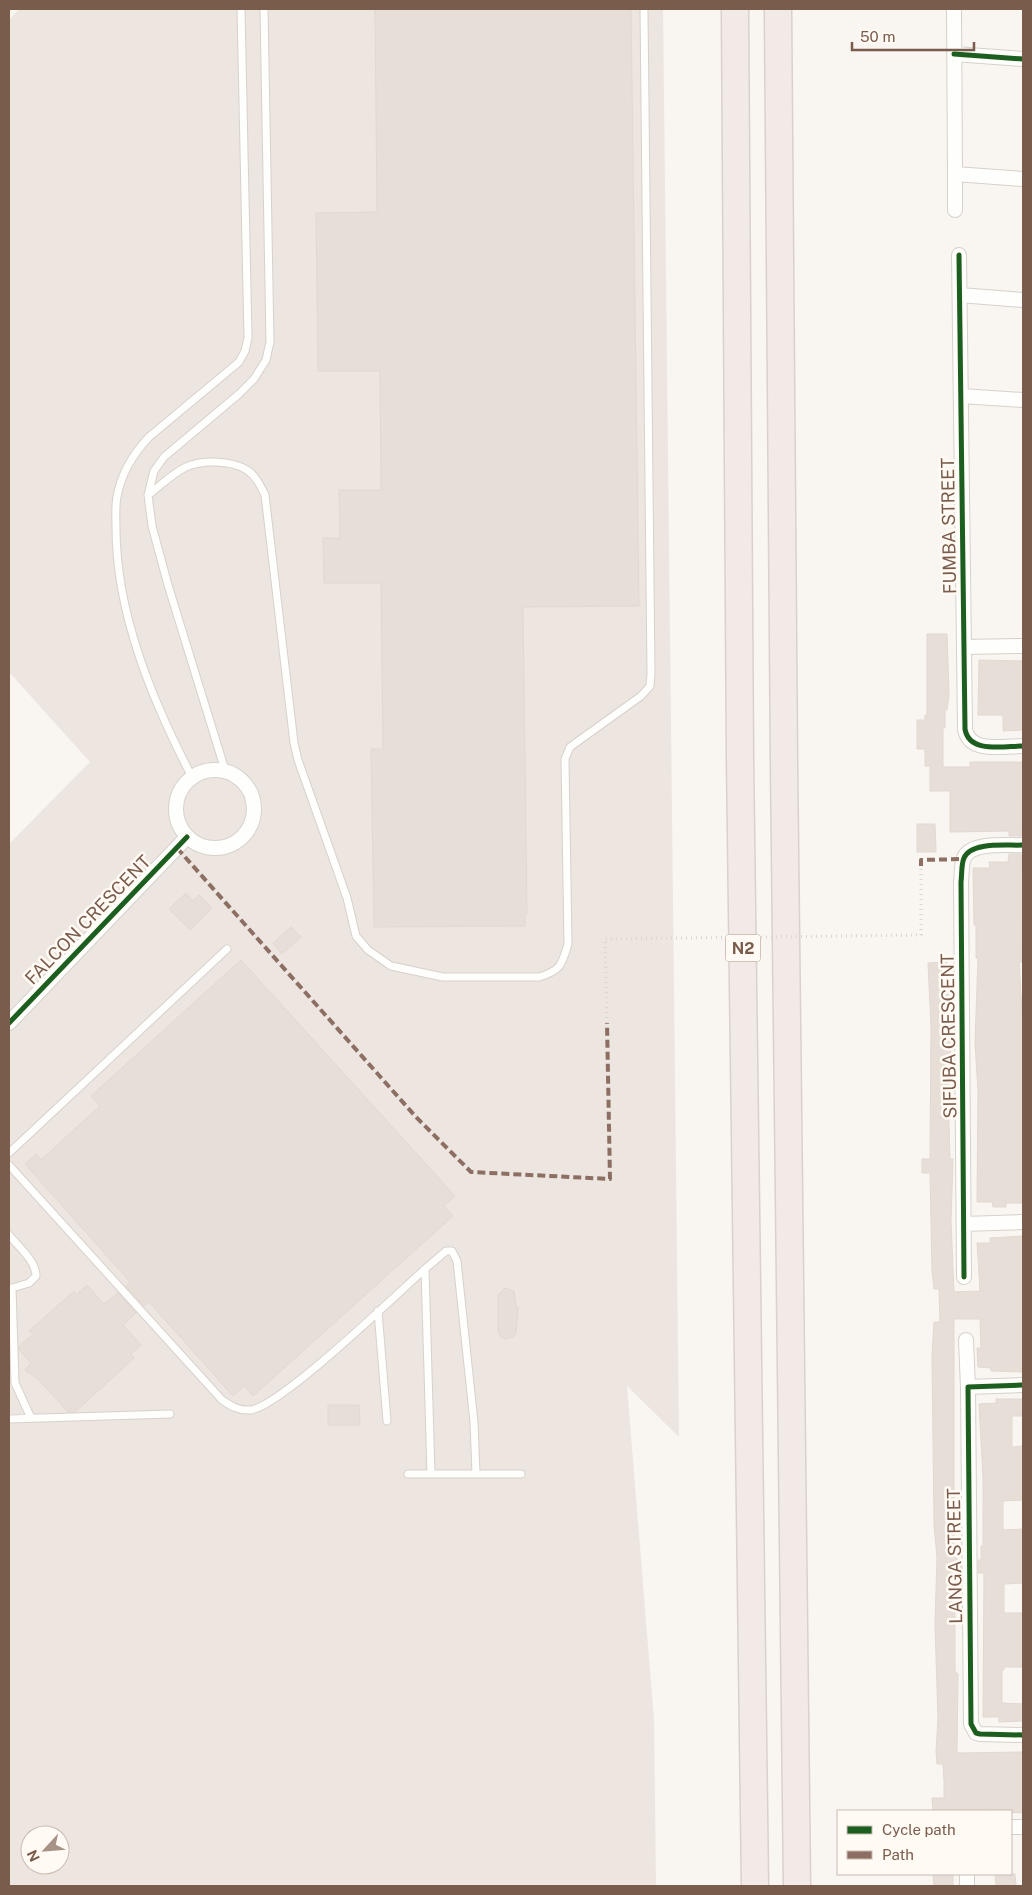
<svg xmlns="http://www.w3.org/2000/svg" width="1032" height="1895" font-family="'Public Sans',sans-serif">
	<rect width="100%" height="100%" fill="#f9f5f0"/>
	<path fill="#ede5e0" fill-rule="evenodd" d="M19,9H663L679,1437L627,1386L654,1720L656,1886H9V844L90,762L9,672V20ZM30,1835H60V1865H30Z"/>
	<path fill="#e6ded7" stroke="#e2d8d2" d="M375,9H631L639,606L523,607L527,914H525V926L374,927L371,749H383L381,583H324L323,538H340L339,490H381L380,371H318L316,213L377,212Z
		M927,634H947L949,694L947,710H945V728H943V767H970V762H1023L1022,836H1009V831L950,832V791H930V766H925V749H917V720H925V715H927Z
		M979,660L1023,661V730L1003,731V715H978Z
		M917,824H935L936,852H917Z
		M1009,854H1021L1023,882L1022,962H1019L1023,1027V1203H1006V1207H993L992,1202H977L978,1092L975,1042L978,958H976V925H974L973,868H990L989,862H1008Z
		M186,893L193,901L199,895L212,908L190,930L169,909Z
		M291,927L301,937L282,954L273,943Z
		M241,960L455,1196L444,1206L453,1216L253,1396L244,1386L233,1396L149,1302L144,1306L126,1286L130,1282L25,1164L36,1154L41,1160L100,1106L91,1096Z
		M947,962L951,1042L948,1091L950,1159H953L951,1221L954,1292L980,1291L977,1243H990V1238L1023,1236V1372L991,1371V1368L978,1367L977,1348H981L980,1319H954V1544H956L957,1560H961V1573H955V1671L958,1674L957,1753L1023,1752V1813L990,1811V1809L933,1811L932,1798H944V1781L943,1764H937L936,1751L938,1719L935,1624L937,1557L934,1525L932,1354L934,1322H940L939,1289H934L932,1271L930,1173H922V1159H930L931,1026L928,963Z
		M87,1285L104,1304L118,1293L136,1313L123,1325L141,1345L131,1354L134,1358L75,1412H68L40,1381L25,1370L31,1363L19,1350V1347L33,1334L29,1331L74,1291L77,1294Z
		M505,1288L514,1291L516,1307H518L516,1333L514,1336L506,1339L501,1337L498,1332V1295Z
		M996,1399H1023V1416H1012V1447L1023,1446V1500L1003,1501V1530L1023,1529V1583L1004,1584V1613H1023V1667H1004V1670H1002V1703L1023,1704V1721L999,1722V1717H983L984,1573H978V1560H981V1546H983V1478L979,1404L996,1403Z
		M328,1405H359L360,1425H328Z
		M933,1874H953V1886H934Z
		M995,1874H1015L1016,1886H996Z"/>
	<g fill="none" stroke-linecap="round" stroke-linejoin="round">
		<defs>
			<path id="service" d="M148,495C160,486 173,473 186,467C202,460 231,460 247,470C256,476 260,485 265,495L294,743L298,760L347,898L356,936L368,950L391,966L443,977H539C560,971 562,965 568,944L565,759L570,747L641,696L650,686L651,674L644,9
				M225,770L168,585L152,526L148,495L154,471L164,457L239,394L254,379L266,360L270,342L264,9
				M192,777C153,702 116,614 116,528C116,518 115,507 117,497C121,474 133,454 149,437L239,362L245,351L248,338L241,9
				M9,1153L227,949
				M9,1165L222,1400C231,1406 239,1411 250,1410C279,1408 397,1294 425,1269L446,1251H452L457,1261L474,1422L476,1474
				M9,1235C18,1246 36,1261 36,1276L29,1283L9,1289
				M425,1269L431,1474
				M12,1288L15,1383L31,1418
				M378,1311L387,1421
				M9,1419L170,1414
				M408,1474H521"/>
			<path id="minor" d="M954,9L955,174L1023,179
				M954,54L1023,59
				M955,174V210
				M959,255L965,729C969,754 1004,746 1023,746
				M960,295L1023,300
				M961,396L1023,400
				M964,647L1023,646
				M176 809a39 39 0 1 1 78 0a39 39 0 1 1-78 0Z
				M9,1023L187,837
				M964,1224L1023,1222
				M964,1277L961,882C962,875 961,865 964,858C971,841 1008,846 1023,845
				M966,1340L968,1387
				M1023,1385L968,1387L971,1724L976,1733L980,1734L1023,1735
				M1011,1827H1023
				M967,1874V1886"/>
			<path id="motorway" d="M735,9L740,758L755,1886
				M778,9L784,764L797,1886"/>
		</defs>
		<use href="#service" stroke="#d7d1cb" stroke-width="9"/>
		<use href="#minor" stroke="#d7d1cb" stroke-width="16"/>
		<use href="#motorway" stroke="#dad1cc" stroke-width="29"/>
		<use href="#service" stroke="#fefefd" stroke-width="7"/>
		<use href="#minor" stroke="#fefefd" stroke-width="14"/>
		<use href="#motorway" stroke="#f2eae7" stroke-width="26"/>
		<path stroke="#dcd5d0" stroke-width="3" stroke-dasharray="1 4" stroke-linecap="butt" d="M607,1023L605,939L921,935V866"/>
		<path stroke="#8d6e63" stroke-width="4" stroke-dasharray="8 4" stroke-linecap="butt" d="M177,848L416,1117L471,1172L610,1179L607,1023
			M921,866V860L963,859"/>
		<defs>
			<path id="cycleway" d="M954,54L1023,59
				M959,255L965,729C969,754 1004,746 1023,746
				M9,1023L187,837
				M964,1277L961,882C962,875 961,865 964,858C971,841 1008,846 1023,845
				M1023,1385L968,1387L971,1724L976,1733L980,1734L1023,1735"/>
		</defs>
		<use href="#cycleway" stroke="#fffaf3" stroke-width="8"/>
		<use href="#cycleway" stroke="#1b5e20" stroke-width="5"/>
	</g>
	<g text-anchor="middle" stroke-width="5" stroke-linejoin="round" paint-order="stroke">
		<rect fill="#fffaf3" stroke="#a28b7f" stroke-width="1" x="725.5" y="934.5" width="35" height="27" rx="4"/>
		<g font-size="16" font-weight="bold" fill="#7a5c4d">
			<text x="743" y="954">N2</text>
		</g>
		<g font-size="18" fill="#7a5c4d" stroke="#fffaf3">
			<text transform="translate(949 526) rotate(-91)" y="6">FUMBA STREET</text>
			<text transform="translate(88 920) rotate(-46)" y="6">FALCON CRESCENT</text>
			<text transform="translate(949 1036) rotate(-91)" y="6">SIFUBA CRESCENT</text>
			<text transform="translate(955 1556) rotate(-91)" y="6">LANGA STREET</text>
		</g>
	</g>
	<rect width="1032" height="1895" fill="none" stroke="#7a5c4d" stroke-width="20"/>
	<rect x="837" y="1810" width="175" height="65" fill="#fffaf3" stroke="#cabbb1"/>
	<rect x="847" y="1826" width="25" height="8" fill="#1b5e20" stroke="#cabbb1"/>
	<text x="882" y="1835" font-size="15" fill="#7a5c4d">Cycle path</text>
	<rect x="847" y="1851" width="25" height="8" fill="#8d6e63" stroke="#cabbb1"/>
	<text x="882" y="1860" font-size="15" fill="#7a5c4d">Path</text>
	<g transform="translate(45 1850) rotate(244)"><circle r="24" fill="#fffaf3" stroke="#cabbb1"/>
	<path d="M0-4L9 19L0 12L-9 19Z" fill="#a69286"/>
	<text y="-8" font-size="14" font-weight="bold" text-anchor="middle" fill="#7a5c4d">N</text>
	</g>
	<path d="M852 42v8h122v-8" fill="none" stroke="#7a5c4d" stroke-width="2.5"/>
	<text x="860" y="42" font-size="15" fill="#7a5c4d" stroke="#fffaf3" stroke-width="4" paint-order="stroke">50 m</text>
</svg>
